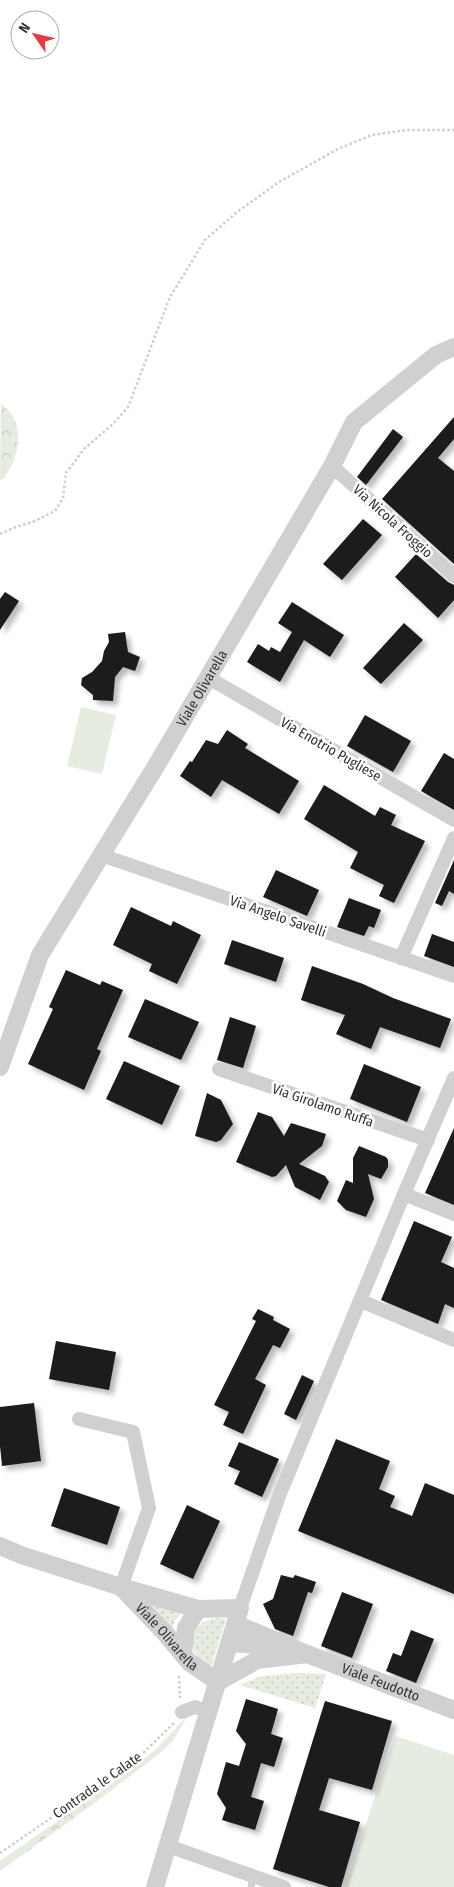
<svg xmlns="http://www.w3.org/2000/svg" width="454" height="1887" font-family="'Fira Sans Condensed',sans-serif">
	<defs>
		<pattern id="grass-dots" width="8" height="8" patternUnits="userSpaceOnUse" patternTransform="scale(1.25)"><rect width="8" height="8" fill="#e6ecdf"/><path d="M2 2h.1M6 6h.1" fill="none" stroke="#c6cbc0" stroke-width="1.8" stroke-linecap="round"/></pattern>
		<pattern id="forest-crowns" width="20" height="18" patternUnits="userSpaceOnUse" patternTransform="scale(1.25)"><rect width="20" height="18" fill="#e6ecdf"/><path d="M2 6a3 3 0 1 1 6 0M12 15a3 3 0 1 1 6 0" fill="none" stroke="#c6cbc0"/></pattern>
		<filter id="shadow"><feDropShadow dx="4.5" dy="4.5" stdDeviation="2.5" flood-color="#0004"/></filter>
	</defs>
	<rect width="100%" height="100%" fill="#fff"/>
	<path fill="url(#grass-dots)" d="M138,1598L182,1612L175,1620L172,1630Z
		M218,1618L226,1619L211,1667C190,1663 186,1630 206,1621C209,1619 214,1619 218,1618Z
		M297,1673L326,1674L315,1708L240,1685L261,1676Z"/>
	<path fill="url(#forest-crowns)" d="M1,403C4,407 9,411 12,415C24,434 17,467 0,481Z
		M188,1715L173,1741L158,1755L92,1805L0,1871V1861L121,1777L156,1749Z"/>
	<path fill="#e6ecdf" d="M81,707L116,715L102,774L67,766Z
		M395,1736L454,1755V1887H345Z"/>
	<path fill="#1a1a1a" filter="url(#shadow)" d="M454,417V439L438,458L454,471V564L382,499Z
		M393,429L403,437L366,485L357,477Z
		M363,519L382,535L342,580L323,564Z
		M416,554L448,582L454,585V600L438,618L395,577Z
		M5,592L19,601L0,630V599Z
		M292,602L344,635L330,657L304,640L280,682L247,662L258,644L269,651L271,647L280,652L292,632L278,623Z
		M404,623L423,640L381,684L363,668Z
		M125,632L128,652L140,657L135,671L123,667L115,677L113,701L93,700V695L81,685L82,678L92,672L102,661L104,651L109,642L108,634Z
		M365,715L411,741L393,772L347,746Z
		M227,730L248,744L245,748L299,781L279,814L222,780L211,797L180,776L190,761L192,762L206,740L218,744Z
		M444,753L454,759V810L421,791Z
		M324,785L375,816L380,807L396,815L391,825L425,841L394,903L379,896L384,885L350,868L358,852L304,819Z
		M454,860V894L449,891L442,906L435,903Z
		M276,870L319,890L307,916L263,897Z
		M349,898L381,910L374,928L369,926L364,936L337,927Z
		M131,907L171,926L173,921L201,935L177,984L149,971L152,964L113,945Z
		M432,934L454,942V967L424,956Z
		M232,940L284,958L276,982L224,964Z
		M312,966L363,984L393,998L451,1019L440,1048L380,1027L371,1049L336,1034L345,1015L301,1000Z
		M66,970L100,985L102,981L123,990L97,1049L101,1051L84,1090L28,1064L53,1009L49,1007Z
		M145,999L199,1022L181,1060L128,1037Z
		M230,1017L256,1026L243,1068L217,1060Z
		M124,1061L180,1086L162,1125L106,1099Z
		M364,1064L421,1087L407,1122L350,1099Z
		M207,1093L221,1100L233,1124L221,1140L216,1142L195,1136Z
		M258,1112L272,1117L284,1136L291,1123L326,1134L322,1146L299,1164L325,1176L329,1182L320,1200L295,1187L286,1165L276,1176L272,1177L236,1162Z
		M454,1128V1205L425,1193Z
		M359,1146L386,1157L388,1160V1167L381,1179L368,1174L374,1199L366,1217L346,1210L337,1201L346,1180L353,1183V1158Z
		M414,1221L452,1237L441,1262L454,1268V1308L445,1304L438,1324L381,1300Z
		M258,1309L274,1317L273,1320L290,1329L280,1348L273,1345L255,1379L266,1385L243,1434L223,1425L229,1412L214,1405L256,1321L252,1319Z
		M56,1341L116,1352L109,1390L49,1379Z
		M302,1375L314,1381L296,1420L284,1414Z
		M34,1403L41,1461L2,1466L0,1446V1407Z
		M336,1439L390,1461L379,1489L395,1496L390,1507L412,1516L425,1483L454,1495V1594L298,1531Z
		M239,1442L279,1459L262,1497L234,1484L240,1471L228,1466Z
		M64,1488L120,1507L107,1545L51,1526Z
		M187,1505L220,1521L193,1579L160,1564Z
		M281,1575L293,1578L295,1575L316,1582L312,1593L308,1592L293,1636L275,1629L263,1604L273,1599Z
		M342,1592L373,1604L352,1658L321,1646Z
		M411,1630L434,1639L416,1683L386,1671L393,1653L401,1656Z
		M246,1699L278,1709L271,1734L283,1738L274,1767L261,1763L251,1797L264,1801L255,1830L222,1820L226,1808L217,1794L226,1762L239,1766L246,1744L236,1731Z
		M325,1701L392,1721L372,1790L329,1778L319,1810L360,1822L341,1887H329L273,1869Z"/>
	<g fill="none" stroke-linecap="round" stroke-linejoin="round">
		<path stroke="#cdcdcd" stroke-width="2.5" stroke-dasharray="2.5 2.5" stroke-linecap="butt" d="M0,534L13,528L35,521L55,511L63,498L66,473L84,449L114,423L128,407L170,297L205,240L237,212L279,182L338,149L372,135L406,130H454
			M179,1676L180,1698
			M0,1853L137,1759L174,1723"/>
		<path stroke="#d0d0d0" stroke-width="7" d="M251,1887L253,1877"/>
		<path stroke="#d0d0d0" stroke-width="14" d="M332,466L454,576
			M207,677L454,820
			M101,855L454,976
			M401,958L454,838
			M219,1069L428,1140
			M404,1194L454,1214
			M361,1301L454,1340
			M79,1419L133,1432L149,1508L121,1587
			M240,1608L279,1496L404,1194L454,1078
			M182,1712L195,1707L209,1712
			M168,1846L284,1887"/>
		<g stroke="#d0d0d0" stroke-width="18">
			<path id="s1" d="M0,1067L40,955L159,761L332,466L354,422L436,355L454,347"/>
			<path d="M0,1546L21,1555L121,1587L198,1609L240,1608L155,1887"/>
			<path id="s2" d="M123,1589L165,1633L189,1662L218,1682L257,1660L307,1654"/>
			<path id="s3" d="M236,1624L307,1654L454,1710"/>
			<path d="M230,1643L275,1646"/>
			<path d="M183,1654L186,1628L198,1609"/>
		</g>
	</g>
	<g text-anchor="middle" stroke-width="5" stroke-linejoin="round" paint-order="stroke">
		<g font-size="14" fill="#333" stroke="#fff">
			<text transform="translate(393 521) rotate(42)" y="5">Via Nicola Froggio</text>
			<text dy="5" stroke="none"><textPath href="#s1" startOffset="431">Viale Olivarella</textPath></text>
			<text transform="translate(331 749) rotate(30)" y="5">Via Enotrio Pugliese</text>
			<text transform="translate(278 916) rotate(19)" y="5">Via Angelo Savelli</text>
			<text transform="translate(323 1105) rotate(19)" y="5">Via Girolamo Ruffa</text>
			<text dy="5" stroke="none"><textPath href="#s2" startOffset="65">Viale Olivarella</textPath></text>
			<text dy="5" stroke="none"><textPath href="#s3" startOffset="156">Viale Feudotto</textPath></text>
			<text transform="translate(97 1785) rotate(-35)" y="5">Contrada le Calate</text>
		</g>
	</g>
	<g transform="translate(35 35) rotate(304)"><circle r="24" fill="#ffffff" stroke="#adadad"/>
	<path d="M0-4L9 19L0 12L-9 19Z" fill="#e63946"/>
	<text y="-8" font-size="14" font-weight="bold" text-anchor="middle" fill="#333333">N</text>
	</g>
</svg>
